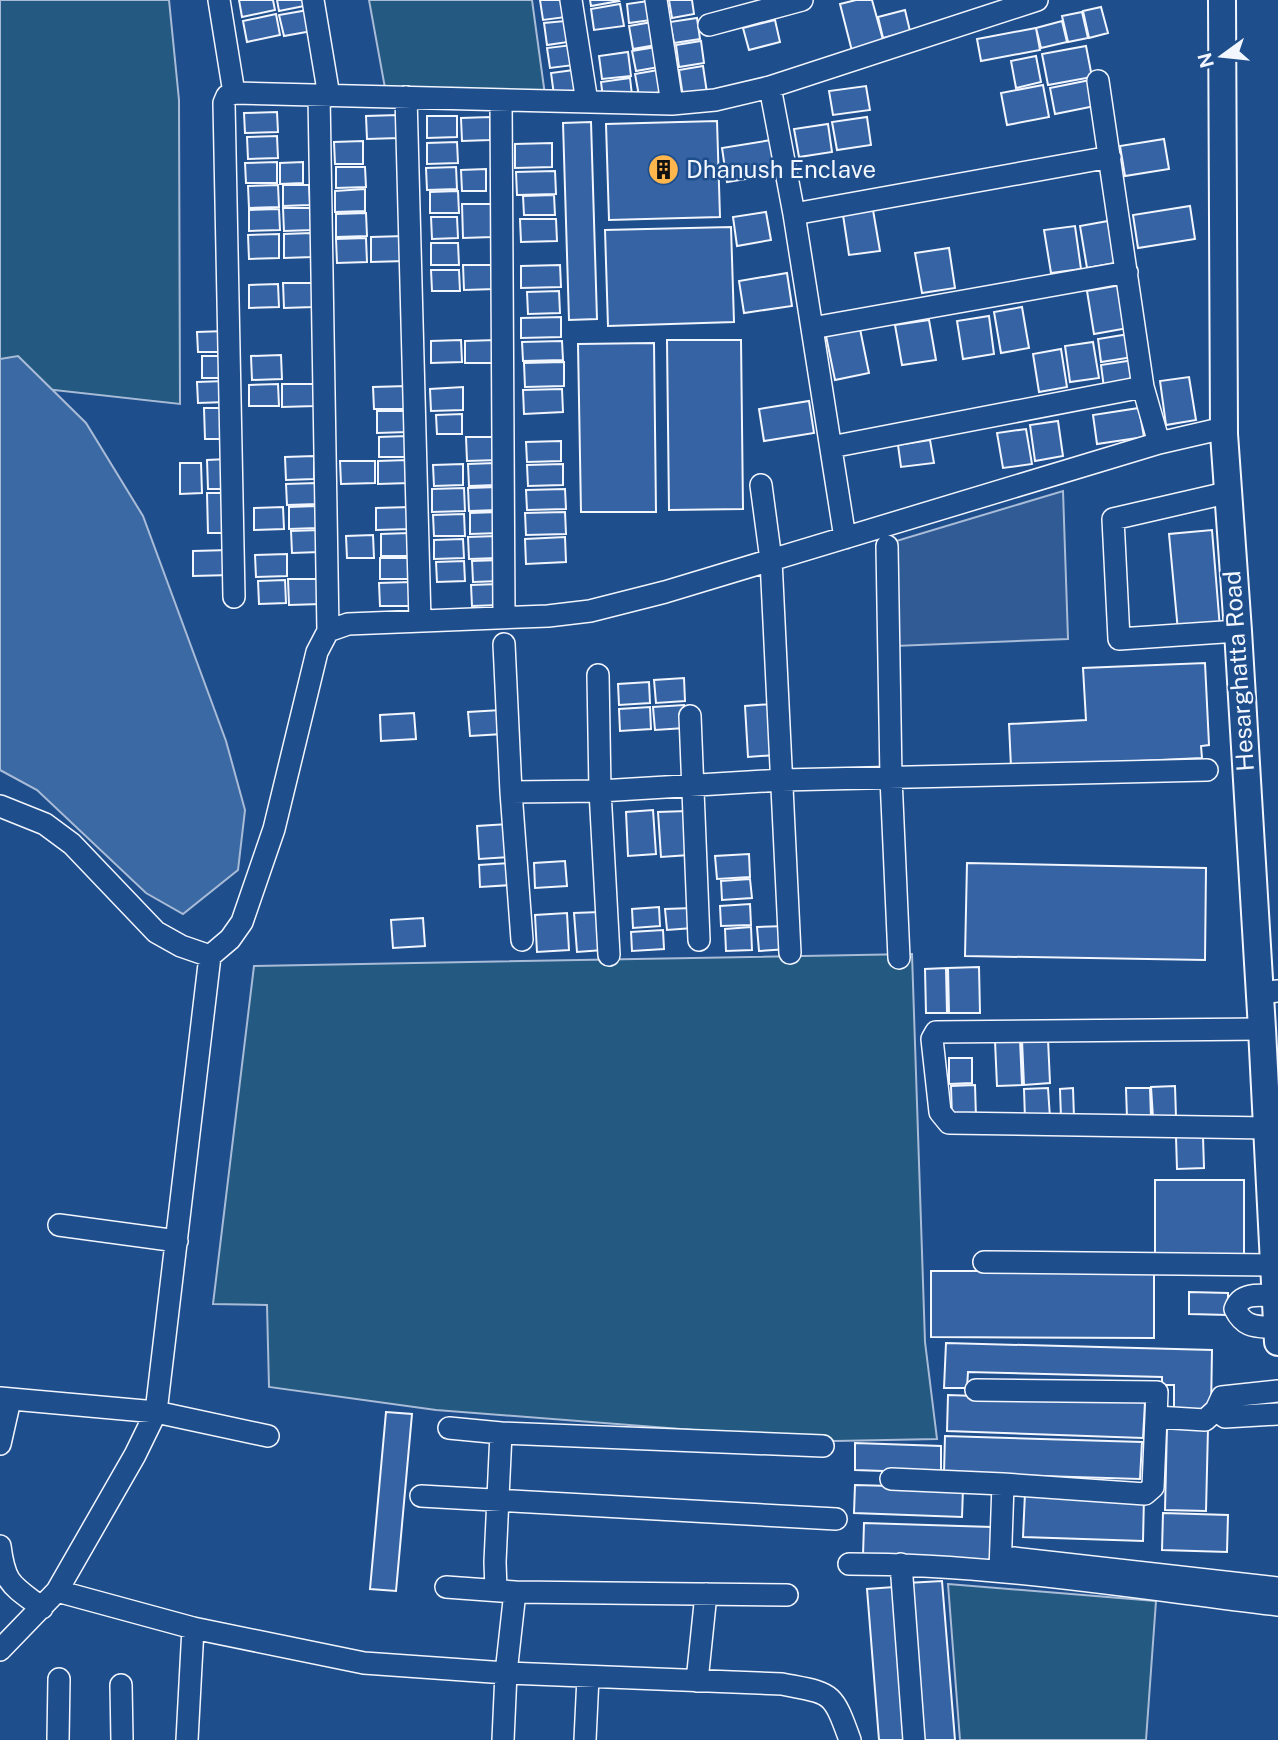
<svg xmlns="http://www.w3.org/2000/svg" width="1278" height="1740" font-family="'Public Sans',sans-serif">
	<rect width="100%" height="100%" fill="#1f4e8c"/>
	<path fill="#245a82" stroke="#a8bbd7" stroke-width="2" d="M0,0H169L179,100L180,404L0,384Z
		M369,0H532L545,95L385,88Z
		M912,954L925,1342L937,1439L835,1441L436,1410L269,1387L267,1305L213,1304L254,966Z
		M948,1584L1156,1601L1146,1740H960Z"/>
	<path fill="#305b95" stroke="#a8bbd7" stroke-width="2" d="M1063,491L1068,639L895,646L893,542Z"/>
	<path fill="#3b69a3" stroke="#a8bbd7" stroke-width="2" d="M18,356L86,423L143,516L226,741L245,810L238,870L183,914L146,893L37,790L0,770V359Z"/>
	<path fill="#3563a3" stroke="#f2f6ff" stroke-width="2" d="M239,0H273L275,10L242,17Z
		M277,0H307L309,5L279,11Z
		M540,0H564L566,17L543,20Z
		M590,0H618L619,1L591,6Z
		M669,0H692L694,14L672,18Z
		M856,0H872L885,47L853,55L840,4Z
		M648,1L651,20L629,23L627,4Z
		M620,4L624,26L594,30L591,9Z
		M1101,7L1108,33L1089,38L1083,11Z
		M308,10L312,31L284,36L279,15Z
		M905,10L910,31L883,38L878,17Z
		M1082,12L1088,38L1068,42L1062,16Z
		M276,14L280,35L247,42L243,21Z
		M697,18L700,39L674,43L670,22Z
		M775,20L780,42L749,50L743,28Z
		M565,21L568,42L547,45L544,23Z
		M1062,21L1067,42L1041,48L1036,28Z
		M652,22L656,45L633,49L629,26Z
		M1036,28L1040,50L981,61L977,39Z
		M701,41L704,63L679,67L676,45Z
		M572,45L574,65L550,68L547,48Z
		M1086,46L1092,77L1048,85L1042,54Z
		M656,47L659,67L636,71L632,51Z
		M628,52L631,76L602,79L599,56Z
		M1036,56L1041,82L1016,88L1011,61Z
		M703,66L707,93L683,97L679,70Z
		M574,70L576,91L554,95L551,73Z
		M658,70L661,92L639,96L635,74Z
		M630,78L632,95L603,98L601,82Z
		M1090,80L1095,106L1055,114L1050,88Z
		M1043,85L1049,117L1007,125L1001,93Z
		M866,86L870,110L833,115L829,91Z
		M277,112L278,132L245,133L244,113Z
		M398,115L399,138L367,139L366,116Z
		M427,116H457V137L427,138Z
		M490,117V140L462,141L461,118Z
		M867,117L871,145L837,150L832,122Z
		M717,121L720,217L609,220L606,124Z
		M591,122L597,319L569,320L563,123Z
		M828,124L832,152L799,157L794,129Z
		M277,136L278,158L248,159L247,137Z
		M1164,139L1169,169L1125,176L1120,146Z
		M771,140L776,174L727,182L722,148Z
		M363,141V164H335L334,142Z
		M457,142L458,163L427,164V143Z
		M552,143V167L515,168V144Z
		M277,162V183H246L245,163Z
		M303,162V183L280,184V163Z
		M336,167H365L366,187L336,188Z
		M456,167L457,189L427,190L426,168Z
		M486,169V191H462L461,170Z
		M555,171L556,194L517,195L516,172Z
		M278,185L279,207L249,208L248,186Z
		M283,185H309L310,205L283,206Z
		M365,189V211L335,212V191Z
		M458,191L459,213H430V192Z
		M554,195L555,215H524L523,196Z
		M462,204H491L492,237L463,238Z
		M1190,206L1195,239L1138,248L1133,215Z
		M283,208H311L312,230L284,231Z
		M279,209L280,230L249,231V210Z
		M873,210L880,251L849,255L843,215Z
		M766,212L771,240L737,246L733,217Z
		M366,213L367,236L336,237V214Z
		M431,217H457L458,238L432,239Z
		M520,219H556L557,241L521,242Z
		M1108,221L1115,263L1087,268L1080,226Z
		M1075,226L1081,269L1051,273L1044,230Z
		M731,227L734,322L608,326L605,230Z
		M311,233L312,257L284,258V234Z
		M279,234V258L249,259L248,235Z
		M404,236L405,261L371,262V237Z
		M366,238L367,262L337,263L336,239Z
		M431,243H458L459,265H431Z
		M949,248L955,288L922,293L915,253Z
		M463,265H494L495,289L464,290Z
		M560,265L561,287L521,288V266Z
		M431,270H459L460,291H432Z
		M787,273L792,306L744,313L739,281Z
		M283,283H313V307L284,308Z
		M278,284L279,307L249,308V285Z
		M1121,285L1128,328L1094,334L1087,291Z
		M559,291L560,313L528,314L527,292Z
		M1022,307L1029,348L1001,353L994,312Z
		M989,316L994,354L963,359L957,321Z
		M561,317V337L521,338V318Z
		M929,320L936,360L902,365L895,325Z
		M860,329L869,373L835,380L826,336Z
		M226,331V352H198L197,332Z
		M1129,334L1133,357L1101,362L1098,339Z
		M461,340L462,362L431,363V341Z
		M496,340V363H465V341Z
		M667,340H741L743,509L669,510Z
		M562,341L563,360L523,361L522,342Z
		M1093,342L1099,378L1070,382L1065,346Z
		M654,343L656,512H581L578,344Z
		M1061,349L1067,387L1039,392L1033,354Z
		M281,355L282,379L252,380L251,356Z
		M202,356H225L226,378H202Z
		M1134,360L1138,383L1104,388L1101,365Z
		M564,362V386L525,387L524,363Z
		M1189,377L1196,420L1166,425L1160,381Z
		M226,381L227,402L198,403L197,382Z
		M278,384L279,406H249V385Z
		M282,384H314L315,406L282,407Z
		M407,386V409H374L373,387Z
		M463,387V410L431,411L430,389Z
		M562,389L563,412L524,414L523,390Z
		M809,401L814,433L764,441L759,409Z
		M204,408H226L227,439H205Z
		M1139,408L1144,437L1097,444L1093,415Z
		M377,411H407L408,432L377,433Z
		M462,414V434H437L436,415Z
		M1058,421L1063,456L1035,461L1030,425Z
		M1026,429L1032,464L1003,468L997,433Z
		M407,436V457H379V437Z
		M466,437H498V460L467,461Z
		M930,440L934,463L901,467L898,445Z
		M561,441V461L527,462L526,442Z
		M314,456V479L286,480L285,457Z
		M228,459L229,489H208L207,460Z
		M408,460L409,483L378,484V461Z
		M340,461H375V483L341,484Z
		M180,463H201L202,493L180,494Z
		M495,463L496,485L469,486L468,464Z
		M463,464V485L434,486L433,465Z
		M563,464V485L528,486L527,465Z
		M316,483L317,504L287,505L286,484Z
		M499,487V510L469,511L468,488Z
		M464,488L465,511L432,512V489Z
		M565,489L566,509L527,510L526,490Z
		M207,493H228L229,533H208Z
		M317,506V528L289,529V507Z
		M283,507L284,529L254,530V508Z
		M410,507L411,529L376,530V508Z
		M499,512L500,533L470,534V513Z
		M565,512L566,534L526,535L525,513Z
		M464,514L465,536H434L433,515Z
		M319,530L320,552L292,553L291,531Z
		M1212,530L1220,628L1178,631L1169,534Z
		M409,533V556H381V534Z
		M373,535L374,558H347L346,536Z
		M497,536L498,558L469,559L468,537Z
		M565,537L566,562L526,564L525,539Z
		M463,539L464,558L434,559V540Z
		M230,550L231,575L193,576V551Z
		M287,554V576L256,577L255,555Z
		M380,558H411V579H380Z
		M501,560V581L473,582L472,561Z
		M464,561L465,581L437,582L436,562Z
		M288,579H320L321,604L289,605Z
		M285,580L286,603L259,604L258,581Z
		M411,582L412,606H380L379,583Z
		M499,584L500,605L472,606L471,585Z
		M1205,663L1209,745L1201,746L1202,758L1011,767L1009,724L1086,720L1083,668Z
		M684,678L685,701L656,703L654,680Z
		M649,682L650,703L619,705L618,684Z
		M772,704L776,755L748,757L745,706Z
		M684,705L685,728L655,730L653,707Z
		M650,707L651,729L620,731L619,709Z
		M501,710L503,734L470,736L468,712Z
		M414,713L416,739L381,741L380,715Z
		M653,810L656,854L628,856L626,812Z
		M687,811L689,855L661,857L658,812Z
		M508,824L510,857L479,859L477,826Z
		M749,854L750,877L717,879L715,856Z
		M565,861L567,886L535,888L534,863Z
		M511,863L512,885L480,887L479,865Z
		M967,863L1206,868L1205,960L965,956Z
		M750,879L752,898L722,900L721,881Z
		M750,904L751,925L721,926L720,906Z
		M659,907L660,926L633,928L632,909Z
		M692,908L693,928L667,930L665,909Z
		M600,912L603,950L577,952L574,913Z
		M567,913L569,950L537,952L535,915Z
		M423,918L425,946L393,948L391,920Z
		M786,926L788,949L759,951L757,927Z
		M751,927L752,950L726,951L725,929Z
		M663,930L664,949L632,951L631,932Z
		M979,967L980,1013H949L948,968Z
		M946,968L947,1013H926L925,969Z
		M1048,1039L1050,1083L1024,1085L1022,1040Z
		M1020,1040L1022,1085L997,1086L995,1041Z
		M949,1058H972V1083L949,1084Z
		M975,1085L976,1118H952L951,1086Z
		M1175,1086L1176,1117L1153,1118L1151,1087Z
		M1048,1088L1050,1118L1025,1119L1024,1089Z
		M1073,1088L1074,1118H1061L1060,1089Z
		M1126,1088H1150L1151,1118H1127Z
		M1176,1137H1203L1204,1168L1177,1169Z
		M1155,1180H1244V1256H1155Z
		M931,1271H1154V1338L931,1337Z
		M1189,1292L1228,1293V1315L1189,1314Z
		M946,1343L1212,1350L1211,1411L1174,1410V1385H1162V1377L968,1372L967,1388H944Z
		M948,1395L1145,1402L1143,1438L947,1431Z
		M386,1412L412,1414L396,1591L370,1589Z
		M1167,1426L1208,1428L1206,1511L1165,1510Z
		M945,1436L1142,1442L1140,1479L944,1473Z
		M855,1443L941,1446V1473L855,1470Z
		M855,1485L963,1488L962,1517L854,1513Z
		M1025,1493L1144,1497L1143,1541L1023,1537Z
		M1163,1513L1228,1515L1227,1552L1162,1550Z
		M864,1523L992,1527L991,1561L863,1556Z
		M942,1581L955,1740H920L907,1583Z
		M894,1587L906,1740H879L867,1589Z"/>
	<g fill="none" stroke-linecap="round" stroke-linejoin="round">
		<defs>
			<path id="minor" d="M219,0L234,93
				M313,0L329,96
				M571,0L587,102
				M656,0L672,104
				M709,25L802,0
				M319,95L328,631
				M406,97L420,621
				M501,100L504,616
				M794,214L1110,157
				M812,328L1127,272
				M1143,387L1159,443
				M831,447L1143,387L1098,81
				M761,485L771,560L790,953
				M1226,493L1113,519L1119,639L1238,631
				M845,538L794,214L770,87L1037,0
				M887,546L891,778L899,958
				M234,597L224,103L227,96L234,93L672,104L715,100L770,87
				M504,644L511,792L522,940
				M598,675L600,791L609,955
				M690,716L699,940
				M511,792L600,791L782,780L1207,770
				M0,806L45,824L72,844L156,932L181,946L210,956L230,939L242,922L274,829L317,652L328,631L348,624L548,616L590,611L665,592L1159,443L1224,428
				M1259,993L1278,991
				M1262,1029L936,1032L932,1039L940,1112L949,1123L1267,1128
				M59,1225L177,1241
				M984,1262L1274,1265
				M1276,1296C1260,1295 1241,1292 1235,1309C1245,1329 1257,1326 1277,1328
				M976,1390L1157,1392L1156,1417
				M0,1398L156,1412L268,1436
				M1216,1410L1225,1417L1278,1414
				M449,1428L501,1433L495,1562L496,1590
				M501,1433L823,1446
				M0,1444L10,1400
				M891,1479L1003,1484L1000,1571
				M1003,1484L1145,1494L1153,1487L1156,1417L1205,1420L1216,1410L1222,1397L1278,1391
				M421,1496L836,1519
				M0,1546C5,1585 12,1585 42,1608
				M1014,1558L1278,1588
				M849,1564C993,1564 1136,1588 1278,1605
				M901,1564L914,1740
				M446,1587L515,1592L787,1595
				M57,1591L193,1628L364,1663L506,1673L782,1684C832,1694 832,1690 850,1740
				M0,1650L57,1591L135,1455L156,1412L210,956
				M697,1681L706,1594
				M121,1685L122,1740
				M58,1740L59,1679
				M187,1740L193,1628
				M503,1740L506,1673L515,1592
				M585,1740L588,1677"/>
			<path id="major" d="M1222,0L1224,434L1238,631L1262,1029L1278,1342"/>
		</defs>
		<use href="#minor" stroke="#f2f6ff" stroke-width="24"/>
		<use href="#major" stroke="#f2f6ff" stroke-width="30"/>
		<use href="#minor" stroke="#1f4e8c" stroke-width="21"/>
		<use href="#major" stroke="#1f4e8c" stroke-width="26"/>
	</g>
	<defs>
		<symbol id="building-disc" viewBox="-11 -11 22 22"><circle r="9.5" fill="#ffb74d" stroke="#1f4e8c"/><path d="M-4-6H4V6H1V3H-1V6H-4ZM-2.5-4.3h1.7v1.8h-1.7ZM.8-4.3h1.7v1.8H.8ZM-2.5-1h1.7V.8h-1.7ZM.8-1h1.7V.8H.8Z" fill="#111"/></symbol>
	</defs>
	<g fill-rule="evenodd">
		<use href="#building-disc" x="646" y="152" width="35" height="35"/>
	</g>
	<g text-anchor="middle" stroke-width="5" stroke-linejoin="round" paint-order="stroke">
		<g font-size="24" fill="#f2f6ff" stroke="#1f4e8c" text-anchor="start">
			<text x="686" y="178">Dhanush Enclave</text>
		</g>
		<g font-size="24" fill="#f2f6ff" stroke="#1f4e8c">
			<text transform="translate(1239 671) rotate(-94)" y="8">Hesarghatta Road</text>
		</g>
	</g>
	<g transform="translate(1222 56) rotate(255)" stroke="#1f4e8c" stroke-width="5" paint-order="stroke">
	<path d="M0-5L12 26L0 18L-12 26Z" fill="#f2f6ff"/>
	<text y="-10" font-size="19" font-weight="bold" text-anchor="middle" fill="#f2f6ff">N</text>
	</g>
</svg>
